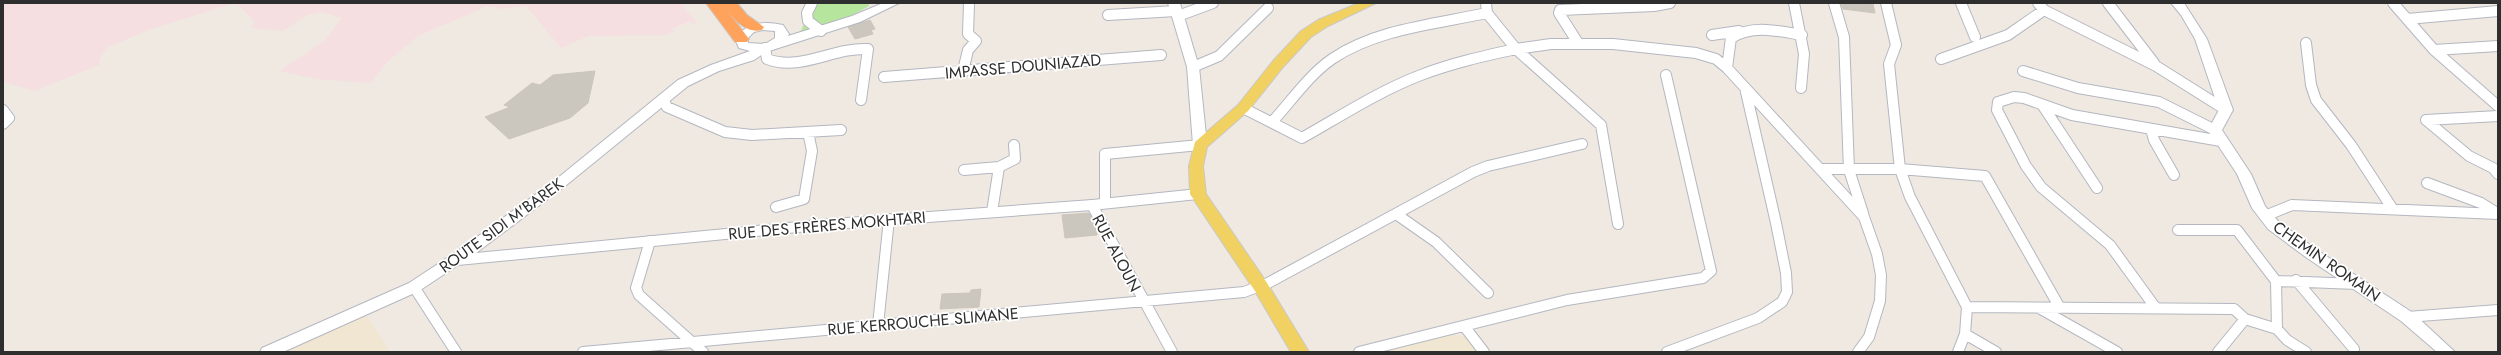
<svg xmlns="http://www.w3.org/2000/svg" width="2501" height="355" font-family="Jost,sans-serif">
	<rect width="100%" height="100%" fill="#efe9e1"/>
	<path fill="#f0e6d1" d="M366,314L390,352H279Z
		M1446,334L1475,338L1485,352H1377Z"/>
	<path fill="#f5dfe0" d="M3,3H235L151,29L110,46L101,56L99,65L35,91L3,82Z
		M236,3H680L697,22L692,24L690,21L672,29L674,32L666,35L589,36L561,48L526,6L503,9L488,6L418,36L386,63L371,83L317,79L279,71L324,41L342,18L322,12L308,15L283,31L251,28L255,22Z"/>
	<path fill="#b6e59e" d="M813,3H868L869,6L840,22L800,33Z"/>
	<path fill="#cbc7bf" stroke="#cbc5ba" d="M1841,3L1873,4L1875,13L1843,9Z
		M870,20L875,29L871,30L873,34L855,39L848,27Z
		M595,71L588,103L570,118L509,139L485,117L510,107L504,105L532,83L540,85L553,75Z
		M1089,213L1096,225L1097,235L1065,238L1062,215Z
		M981,289L979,307L940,309L942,294L970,293L971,290Z"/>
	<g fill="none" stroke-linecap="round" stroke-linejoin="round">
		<defs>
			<path id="street" d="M812,3L807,13L808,21L821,31
				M1794,3L1804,54L1801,88
				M1834,3L1844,37L1849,170L1863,213
				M1886,3L1896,45L1889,64L1900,169L1910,197L1967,307L1965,334L1958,352
				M1961,3L1975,37
				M2038,3L2044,10L2156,66L2226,110
				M2108,3L2154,63
				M2393,3L2434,50L2498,106
				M1108,15L1176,11
				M1178,16L1213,3
				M2407,19L2498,11
				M1712,35L1739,31
				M1578,43L1559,13L1560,10L1654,6L1670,3
				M2306,43L2311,85L2316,100L2351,145L2392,208
				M765,48L767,59C800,72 834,47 868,49L861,100
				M1516,49L1551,44H1613L1696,53L1716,59L1727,68L1864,217L1877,254L1881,275L1880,301L1869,337L1858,352
				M1516,49L1601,125L1618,224
				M2434,50L2498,46
				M1941,59L2008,35L2044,10
				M1193,67L1219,56L1268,8
				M1727,68L1731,38C1753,24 1778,31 1802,35
				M963,71L968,50L976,41L968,34L969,3
				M2023,71L2078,88L2159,102L2215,130
				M884,77L1161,55
				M663,99L667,107L725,132L752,135L841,130
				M2043,106L2097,188
				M1243,108L1302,138C1341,116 1379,91 1421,75C1452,63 1484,56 1516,49L1487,13L1486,3
				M3,110L9,118L3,124
				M2426,120L2469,156L2493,168L2498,174
				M2426,120L2498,116
				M1273,121C1292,100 1309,75 1332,59C1376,29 1436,24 1487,13
				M2151,129L2154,140L2174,175
				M1820,169H1900L1985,176L2060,308
				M964,170L999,167L1015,159L1014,145
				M2427,183L2481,203L2497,213
				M1105,203V154L1200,145
				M1092,205L1172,352
				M776,207L804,199L812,151L808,132
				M992,212L999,167
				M1396,214L1436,242L1488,293
				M2265,216L2292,205L2498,214
				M2178,230H2237L2276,281
				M650,241L636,288L639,295L703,352
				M2296,280L2354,349
				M414,287L456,352
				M1967,307L2234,309L2245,319L2277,329L2287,340L2306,352
				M2155,307L2110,245L2041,187L2026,166L1997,110L1998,102L2014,97L2024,98L2072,115L2221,141
				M2039,308L2117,352
				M2407,317L2498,310
				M878,325L889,219
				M1464,326L1484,352
				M2277,329L2276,281L2357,284
				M1965,334L1996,352
				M583,352L1244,292L1268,283L1473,172L1488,166L1582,144
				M1359,352L1567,300L1703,278L1711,271L1666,75
				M1667,352L1758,318L1782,302L1787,292L1786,273L1776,223L1746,92
				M2218,352L2245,319"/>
			<path id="secondary" d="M883,3H899L860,22L766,52L754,60L719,71L688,86L564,187L476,253L819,220L1092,200L1198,189L1205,194L1198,199L1092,210L819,230L458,265L419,291L283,352H260L262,348L409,283L462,248L554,181L678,80L711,65L750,51L739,48L735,39C747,22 764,21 783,25L789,34L788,36L852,16ZM762,30L775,31V38L765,44L748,43L747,39L754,32Z
				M1168,3H1180L1199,67L1207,145L1200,149L1193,145L1187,67Z
				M2171,3H2184L2207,39L2233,110L2222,130L2251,174L2265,206L2278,221L2317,250L2413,313L2455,352H2437L2401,321L2307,258L2268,229L2252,208L2237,174L2208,130L2219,110L2195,39L2181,15Z"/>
			<path id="primary" d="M1359,3H1376L1328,26L1311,37L1283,67L1248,111L1207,147L1203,166L1206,194L1267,283L1309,352H1291L1255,291L1190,194L1189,166L1195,142L1238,105L1273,61L1301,31L1318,20Z"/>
			<path id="highway" d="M706,3H737L747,15L764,27L762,30C746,34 734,19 725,8L749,39L747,42H735Z"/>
		</defs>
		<use href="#street" stroke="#b4b7c1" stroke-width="12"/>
		<use href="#secondary" stroke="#b4b7c1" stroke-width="2"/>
		<use href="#primary" stroke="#c9c9c9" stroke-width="2"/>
		<use href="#highway" stroke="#c9c9c9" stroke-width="2"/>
		<use href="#street" stroke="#fff" stroke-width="10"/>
		<use href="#secondary" fill="#fff" fill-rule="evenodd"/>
		<use href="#primary" fill="#f2d163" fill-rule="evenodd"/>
		<use href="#highway" fill="#ffa35c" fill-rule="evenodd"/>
	</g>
	<g text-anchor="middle" stroke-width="3.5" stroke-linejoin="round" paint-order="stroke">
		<g font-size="16" fill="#2e2e2e" stroke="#fff">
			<text transform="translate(1023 66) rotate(-5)" y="6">IMPASSE DOUNIAZAD</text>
			<text transform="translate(501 225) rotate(-36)" y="6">ROUTE SIDI M'BAREK</text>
			<text transform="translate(827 225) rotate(-5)" y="6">RUE DES FRÈRES MOKHTARI</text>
			<text transform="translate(1117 253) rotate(62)" y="6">RUE ALOUN</text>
			<text transform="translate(2327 261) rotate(35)" y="6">CHEMIN ROMAIN</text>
			<text transform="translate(923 321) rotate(-5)" y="6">RUE KERROUCHE SLIMANE</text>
		</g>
	</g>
	<rect width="2501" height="355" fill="none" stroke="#2e2e2e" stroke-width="8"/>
</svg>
